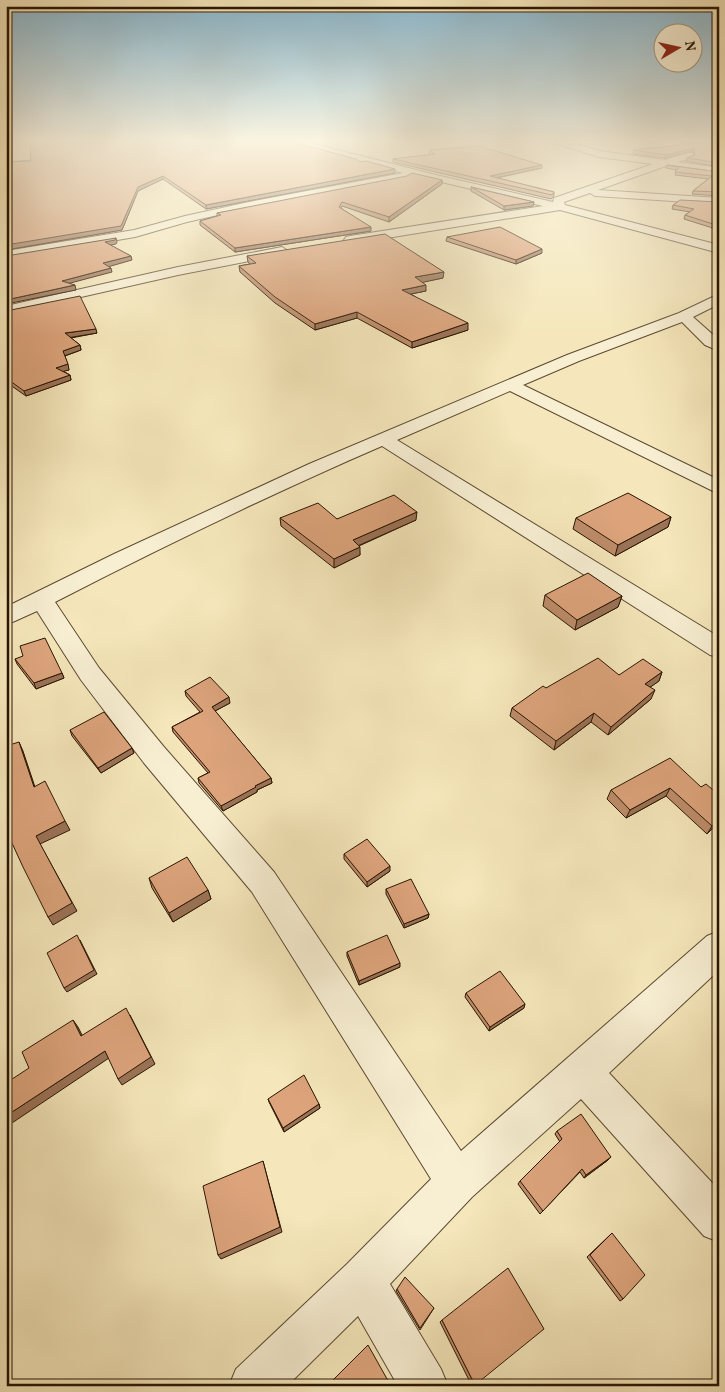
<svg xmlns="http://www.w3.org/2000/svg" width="725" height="1392" font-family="Vollkorn,serif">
	<rect width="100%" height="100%" fill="#f5e7bb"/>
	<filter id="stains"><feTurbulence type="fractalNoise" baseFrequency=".004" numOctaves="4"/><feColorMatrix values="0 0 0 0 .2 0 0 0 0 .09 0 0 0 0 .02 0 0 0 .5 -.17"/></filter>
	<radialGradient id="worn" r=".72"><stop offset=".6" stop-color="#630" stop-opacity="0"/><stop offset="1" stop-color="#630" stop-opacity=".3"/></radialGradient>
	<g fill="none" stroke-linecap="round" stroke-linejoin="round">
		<defs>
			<path id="street" d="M289,141H302L436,175L553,202L554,198L653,164L599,157L555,143L554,141H566L600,151L665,160L687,153H693V157L678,162L719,168V174L666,166L598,190L719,198V204L595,196L590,193L564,202L565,205L719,245V253L560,210L350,244L346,243L344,240L346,237L350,236L543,206L412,175L407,178L249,208L187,222L135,237L6,259V251L134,230L185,216L249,202L403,173L290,143Z
				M282,247L288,251L286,254L178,275L6,314V306L178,267Z
				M719,294V304L693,317L719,340V351L705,345L682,322L579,361L523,385L719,480V494L510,391L397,440L719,637V657L710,655L382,446C271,494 162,547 55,602L99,668L164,747L274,872L461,1151L707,936L719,931V970L609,1073L719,1190V1242L704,1236L581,1099L472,1197L390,1284L441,1369L448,1386H398L358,1316L287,1386H229L236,1369L347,1264L431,1179L252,892L144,763L81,680L37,611L6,625V607L114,554L309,464L567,355L679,313Z"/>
		</defs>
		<use href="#street" stroke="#5c4a30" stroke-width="2"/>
		<use href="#street" fill="#f8efd3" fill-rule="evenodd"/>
	</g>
	<path fill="#be8d6b" stroke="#291502" d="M289,141L395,173L206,209L163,179L138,191L122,230L6,250V212L9,207L6,208V162Z
		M679,141H719V167L686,161L687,158L694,155L693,151L665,158L633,154L634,150L685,145L678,142Z
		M430,150L542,168L497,178L554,192V196L551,199L393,162V159L431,155L429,154Z
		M667,165L719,172V196L692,194L693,191L708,179L675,175L676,170L666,168Z
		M442,180V184L389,222L342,206L341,208L371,231L235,252L200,225V221L217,216V213Z
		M471,187L534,202L533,206L504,210L471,191Z
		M719,202V230L684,219L685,215L690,212L672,209L673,205Z
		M447,237L542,253L516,264L446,241Z
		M247,256L443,278L422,282L426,291L411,294L468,330L412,348L357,318L315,330L275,303L240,272L239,266L250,264L248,262Z
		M6,311L97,333L71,338L80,345L81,350L65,356L69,370L63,371L70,375L71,380L26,396L6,382Z
		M671,517L668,527L615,556L573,529L576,518Z
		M280,518L337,519L416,520L359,546L360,555L334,568L281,526Z
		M545,595L622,596L618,607L575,630L543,606Z
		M15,659L62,673L64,678L36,689L17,664Z
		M662,672L659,681L650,687L651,699L608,735L591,722L554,750L510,716L512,708L546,688L619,675Z
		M185,691L230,703L215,711L271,778L272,783L257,790V792L223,811L199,783L198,778L208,773L173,732L172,727L200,712L186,696Z
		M70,730L132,748L134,753L101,773L72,736Z
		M701,787L719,795V822L707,834L666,796L626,818L607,799L611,790Z
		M344,854L390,871L367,887L344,859Z
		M149,878L208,890L211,899L173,922L152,888Z
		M386,889L429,914L428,918L404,928L386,894Z
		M347,952L400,967L359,985L347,956Z
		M466,993L524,1008L489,1031L465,997Z
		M268,1099L319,1104L320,1108L284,1132L269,1102Z
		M557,1131L611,1157L608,1160L584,1178L580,1172L540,1214L518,1184L520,1181L560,1142L555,1134Z
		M612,1233L623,1299L620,1301L587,1257Z
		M397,1289L434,1308L420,1330L396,1291Z
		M442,1320L475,1385L472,1386L440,1322Z"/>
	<path fill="#9b7357" stroke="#291502" d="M694,148L693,151L665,158L666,155Z
		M542,165V168L490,179V176Z
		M395,169V173L206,209V205Z
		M163,176V179L138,191L122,230L6,250V245Z
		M442,180V184L389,222V217Z
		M534,202L533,206L504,210V206Z
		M6,203H11L12,207L6,208Z
		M371,227V231L235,252V248Z
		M116,238L117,242L116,244L106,246L105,242Z
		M542,249V253L516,264V260Z
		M131,256L132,260L104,268L103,263Z
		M111,268L112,272L63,285L62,281Z
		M444,272L443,278L415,284V277Z
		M75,285L76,290L6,304V300Z
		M426,285V291L401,296L402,290Z
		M357,312V318L315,330V324Z
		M468,323V330L412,348V342Z
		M96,329L97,333L67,338L65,333Z
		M80,345L81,350L64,356L63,351Z
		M68,364L69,370L57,373L56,368Z
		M70,375L71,380L26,396L24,391Z
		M417,512L416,520L353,548V540Z
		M671,517L668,527L615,556L618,545Z
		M360,547V555L334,568V559Z
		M622,596L618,607L575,630L577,620Z
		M662,672L659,681L642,693L645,684Z
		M62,673L64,678L36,689L34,683Z
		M655,690L651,699L608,735L611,727Z
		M229,697L230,703L213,712L212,707Z
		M594,713L591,722L554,750L556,741Z
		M19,742L23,751L38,796L34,787Z
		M132,748L134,753L101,773L98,768Z
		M271,778L272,783L257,790V792L223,811L221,806L255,786Z
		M670,788L666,796L626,818L630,810Z
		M719,819V822L707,834L712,826Z
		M65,821L70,830L40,844L77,911L53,925L48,917L36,836Z
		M390,866V871L367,887V882Z
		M208,890L211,899L173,922L169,913Z
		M429,914L428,918L404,928V924Z
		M80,940L97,974L67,992L64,988Z
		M400,963V967L359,985V981Z
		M525,1004L524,1008L489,1031L490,1027Z
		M130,1015L155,1064L122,1085L118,1079Z
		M73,1020L78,1027L86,1043L81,1036Z
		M105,1051L109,1058L6,1127V1116Z
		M319,1104L320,1108L284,1132L283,1128Z
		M611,1157L608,1160L584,1178L586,1175Z
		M263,1161L282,1232L221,1259L218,1255Z"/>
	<path fill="#dda47c" stroke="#291502" d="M30,141H289L356,159L360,162L366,161L395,169L206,205L163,176L138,187L121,226L6,245V212L11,203H6V162L31,161Z
		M683,141H719V163L687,158L695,155L694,148L666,155L634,150L691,144Z
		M479,146L542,165L490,176L554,192L552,195L393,159L435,154L430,150Z
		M667,165L719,172V192L693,191L712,176L675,172L679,167Z
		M412,173L442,180L389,217L342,202L339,207L371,227L235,248L200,221L221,215L217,213L407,176Z
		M471,187L534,202L504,206Z
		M680,200L719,202V226L685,215L694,209L673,205Z
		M500,227L542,249L516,260L447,237Z
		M385,234L444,272L415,277L426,285L402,290L468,323L412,342L357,312L315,324L275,297L239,266L256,263L247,256Z
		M116,238L115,240L105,242L131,256L103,263L111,268L62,281L75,285L6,300V256Z
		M80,296L96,329L65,333L80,345L63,351L68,364L56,368L70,375L24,391L6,378V311Z
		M628,493L671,517L618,545L576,518Z
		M394,495L417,512L353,540L360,547L334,559L280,518L318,503L337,519Z
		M588,573L622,596L577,620L545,595Z
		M45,638L62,673L34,683L15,659L23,656L20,646Z
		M598,658L619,675L643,659L662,672L645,684L655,690L611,727L594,713L556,741L512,708L543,686L546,688Z
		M210,677L229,697L212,707L271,778L255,786L256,787L221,806L198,778L210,772L172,727L203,711L185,691Z
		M104,712L132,748L98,768L70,730Z
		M19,742L34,787L45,781L65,821L36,836L72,903L48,917L23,867L6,830V746Z
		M670,758L701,787L706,784L719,795V819L712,826L670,788L630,810L611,790Z
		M367,839L390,866L367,882L344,854Z
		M187,857L208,890L169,913L149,878Z
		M411,879L429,914L404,924L386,889Z
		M77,935L94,970L64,988L47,953Z
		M387,935L400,963L359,981L347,952Z
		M500,971L525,1004L490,1027L466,993Z
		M126,1008L151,1057L118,1079L105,1051L6,1116V1083L29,1068L22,1052L73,1020L81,1036Z
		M304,1075L319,1104L283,1128L268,1099Z
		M581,1114L611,1157L586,1175L582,1169L543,1211L520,1181L562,1139L557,1131Z
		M263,1161L280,1227L218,1255L203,1186Z
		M612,1233L645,1275L623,1299L590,1255Z
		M508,1268L544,1329L475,1385L442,1320Z
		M405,1277L434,1308L420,1328L397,1289Z
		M368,1345L391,1386H327Z"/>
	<linearGradient id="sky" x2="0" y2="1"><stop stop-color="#89b9d1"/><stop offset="0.42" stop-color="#faf4e0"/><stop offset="1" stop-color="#faf4e0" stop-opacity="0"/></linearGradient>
	<rect width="725" height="335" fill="url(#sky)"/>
	<rect width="725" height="1392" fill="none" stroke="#f5e7bb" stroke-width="25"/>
	<rect x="8" y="8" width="710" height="1377" fill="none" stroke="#291502" stroke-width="2.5"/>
	<rect x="12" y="12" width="700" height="1367" fill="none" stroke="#291502"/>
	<g transform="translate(678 48) rotate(81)"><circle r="24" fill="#f8efd3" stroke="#a5987f"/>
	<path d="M0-4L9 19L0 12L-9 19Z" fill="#8f2418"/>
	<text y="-8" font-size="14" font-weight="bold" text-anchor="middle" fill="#291502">N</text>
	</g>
	<rect width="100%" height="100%" filter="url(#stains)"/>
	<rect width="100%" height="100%" fill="url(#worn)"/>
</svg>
